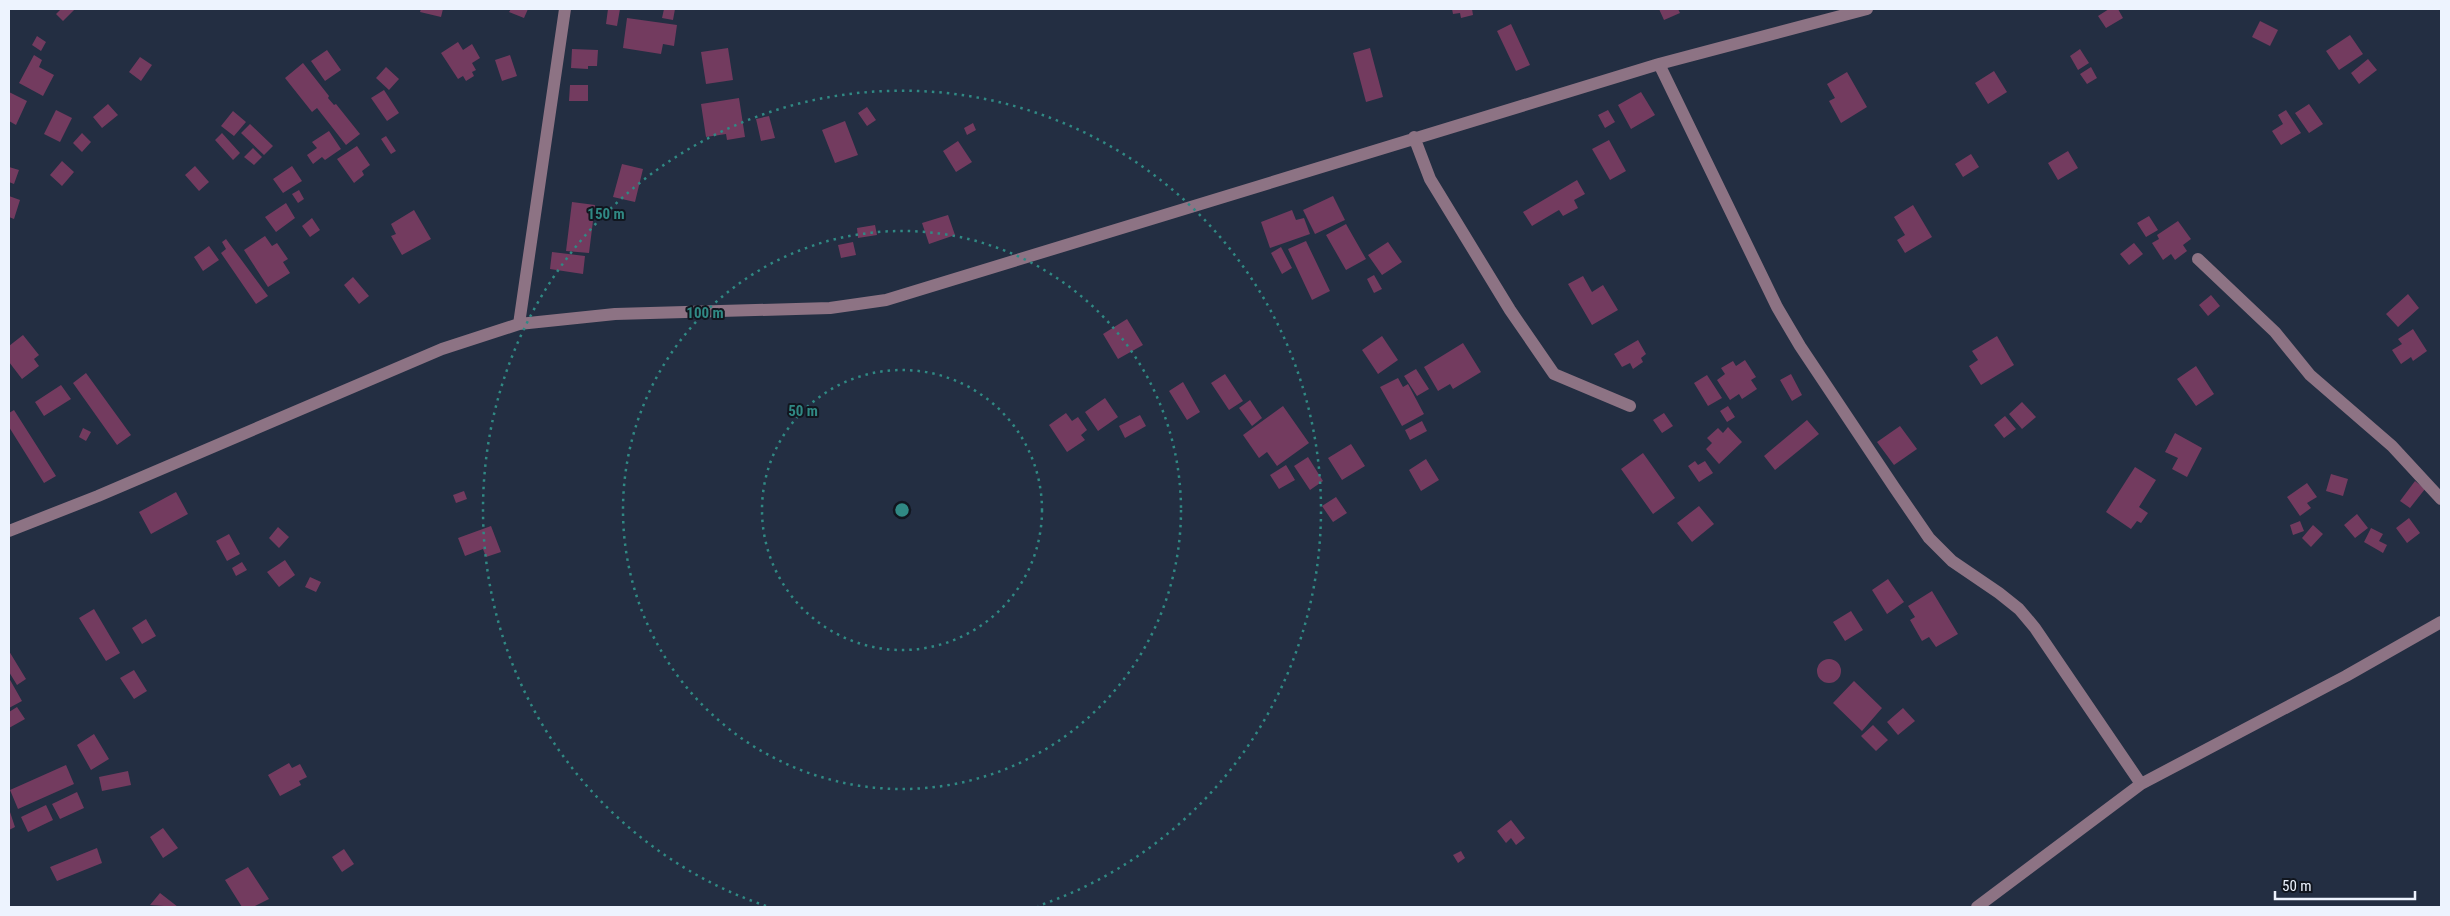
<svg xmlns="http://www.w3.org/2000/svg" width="2450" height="916" font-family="'Roboto Condensed',sans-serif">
	<rect width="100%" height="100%" fill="#232e42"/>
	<path fill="#733b5f" d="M61,9H75L63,21L56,14Z
		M421,9H443L441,17L420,12Z
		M511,9H528L524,18L509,12Z
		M608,9H620L617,26L606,24Z
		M664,9H675L673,20L662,18Z
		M1452,9H1472L1473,15L1461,18L1460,13L1453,14Z
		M1659,9H1678L1680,13L1664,20Z
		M2109,9H2118L2123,18L2106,28L2098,16Z
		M627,18L677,25L674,46L663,44L661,54L623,48Z
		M2260,21L2278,30L2270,46L2252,37Z
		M1511,24L1530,65L1516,71L1497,31Z
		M2350,35L2363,54L2339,70L2326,51Z
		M37,36L46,42L41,51L32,45Z
		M458,42L463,50L472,44L480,58L472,63L476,70L472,72L474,76L466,81L463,76L458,79L441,53Z
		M728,48L733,80L706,84L701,52Z
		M1370,48L1383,97L1366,102L1353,53Z
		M572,49L598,50L597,66H588V69L571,68Z
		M2080,49L2089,63L2078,70L2070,56Z
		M327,50L341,70L325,81L311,61Z
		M34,55L42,60L39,67L54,75L43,96L19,83Z
		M510,55L517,76L502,81L495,60Z
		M140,57L152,65L141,81L129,72Z
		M2368,59L2377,70L2359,84L2351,73Z
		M303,63L329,96L328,98L334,105L336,104L360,134L346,145L317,108L312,112L285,78Z
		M386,67L399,79L389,90L376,78Z
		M2091,67L2097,78L2087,84L2080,74Z
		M1994,71L2007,92L1988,104L1975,83Z
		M1847,72L1867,107L1841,123L1829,101L1835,98L1827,84Z
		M570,85H588V101H569Z
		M384,90L399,113L387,121L371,98Z
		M9,92L27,101L16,125L9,121Z
		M1641,92L1655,115L1631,129L1618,105Z
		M739,98L745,137L727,140L726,134L706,137L701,104Z
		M108,104L118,115L102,128L93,117Z
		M2309,104L2323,124L2309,133L2295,113Z
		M867,107L876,120L867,126L858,113Z
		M56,110L72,118L60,142L44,134Z
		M1608,110L1615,122L1605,128L1598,115Z
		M2286,110L2301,133L2281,145L2272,131L2283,124L2278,115Z
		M233,111L246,122L234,136L221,126Z
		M769,116L775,138L761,141L756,119Z
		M845,121L858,155L835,163L822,130Z
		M973,123L976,130L967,135L964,128Z
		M250,124L273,146L264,155L241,133Z
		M329,131L341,149L325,160L322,157L313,164L307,155L317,148L312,142Z
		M82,133L91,142L82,152L73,143Z
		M222,133L240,153L233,160L215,140Z
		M386,136L396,151L391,154L381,139Z
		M1609,140L1626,171L1610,180L1592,149Z
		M958,141L972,162L956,172L943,151Z
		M357,146L370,165L362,171L364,175L354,183L337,159Z
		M253,148L262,157L254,165L244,157Z
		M2068,151L2078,168L2058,180L2048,163Z
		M1971,154L1979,167L1963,177L1955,164Z
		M62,161L74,172L62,186L50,175Z
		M622,164L643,169L635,202L613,197Z
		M195,166L209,182L199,191L185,175Z
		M292,166L302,181L283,193L273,179Z
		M9,167L19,170L14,184L9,182Z
		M1577,180L1585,194L1574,200L1578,208L1563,216L1559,210L1532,226L1523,212Z
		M299,190L304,199L298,203L292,194Z
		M9,196L20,200L14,219L9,217Z
		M1333,196L1345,220L1315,234L1303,210Z
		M572,202L595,205L589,253L566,251Z
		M286,203L295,218L276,232L265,217Z
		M1913,205L1932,237L1905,253L1897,240L1905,235L1894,217Z
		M414,210L431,239L402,255L391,236L396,234L391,224Z
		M1292,210L1296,220L1304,218L1310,234L1270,248L1261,222Z
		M948,215L955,235L929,244L922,223Z
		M2149,216L2158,230L2146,237L2137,223Z
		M312,218L320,230L310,237L302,226Z
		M2178,221L2191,239L2183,245L2187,251L2175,260L2171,254L2163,260L2152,243L2159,239L2157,235Z
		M1346,224L1366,259L1346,270L1326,235Z
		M875,225L877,235L858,238L857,228Z
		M265,236L272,246L277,243L288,259L283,262L290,273L268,287L244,250Z
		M226,239L268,296L256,304L221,253L226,249L222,242Z
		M1306,241L1330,291L1312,300L1288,249Z
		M853,242L856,255L841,258L838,245Z
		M1388,242L1402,262L1382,275L1368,255Z
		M2134,243L2143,254L2129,265L2120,254Z
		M209,246L219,260L203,271L194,257Z
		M1281,247L1292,268L1282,274L1271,253Z
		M552,252L585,256L583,274L550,269Z
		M1374,275L1382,289L1374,293L1367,279Z
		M1583,276L1592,292L1603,285L1618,310L1592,325L1568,284Z
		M353,277L369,296L359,304L344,285Z
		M2408,294L2419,308L2398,327L2386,314Z
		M2211,295L2220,306L2208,316L2199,305Z
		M1127,319L1143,345L1118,359L1103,334Z
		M2413,329L2427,351L2413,361L2411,357L2401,364L2392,350L2402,344L2398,339Z
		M23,335L39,355L34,359L39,366L22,379L9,362V346Z
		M1382,336L1398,360L1378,374L1362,350Z
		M1997,336L2014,365L1981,385L1969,366L1978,360L1972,351Z
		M1638,340L1646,354L1641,358L1643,362L1633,369L1630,363L1622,367L1614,354Z
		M1463,343L1481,372L1453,389L1450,384L1438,391L1424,367Z
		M1745,360L1756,377L1751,380L1757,389L1742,399L1739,394L1730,400L1717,380L1725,374L1721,368L1733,361L1736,366Z
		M2196,366L2214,394L2196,406L2177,379Z
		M1416,369L1429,389L1417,396L1404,376Z
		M86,373L131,435L117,445L73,383Z
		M1225,374L1243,401L1229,410L1211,383Z
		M1791,374L1802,395L1792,401L1780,380Z
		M1707,375L1722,398L1708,406L1694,383Z
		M1398,378L1403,387L1408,384L1424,414L1402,426L1380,387Z
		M1183,382L1200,412L1187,420L1169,391Z
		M61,385L71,399L44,416L35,402Z
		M1105,398L1118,417L1098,431L1085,412Z
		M1250,400L1262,418L1252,426L1239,408Z
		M2022,402L2036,417L2022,429L2009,414Z
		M1283,406L1309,443L1277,466L1267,452L1259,458L1243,435Z
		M1728,406L1735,417L1727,422L1720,411Z
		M14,410L56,476L44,483L9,427V413Z
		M1066,413L1072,421L1078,417L1087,430L1081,435L1085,440L1067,452L1049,425Z
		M1664,413L1673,426L1662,433L1653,420Z
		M1140,415L1146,426L1125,438L1119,426Z
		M2005,416L2016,429L2004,438L1994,425Z
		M1807,420L1819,434L1775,470L1764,456Z
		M1422,421L1427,431L1410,440L1405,430Z
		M1900,426L1917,449L1894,465L1877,442Z
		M1728,427L1742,442L1719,464L1706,449L1712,443L1707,438L1718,428L1723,433Z
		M83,428L91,432L86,441L79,437Z
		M2175,433L2202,448L2187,477L2172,469L2178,458L2165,452Z
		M1351,444L1365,466L1342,480L1328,458Z
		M1643,453L1675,498L1653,514L1621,469Z
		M1308,457L1323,481L1310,490L1294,466Z
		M1426,459L1439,480L1421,491L1409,470Z
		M1695,461L1698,465L1705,461L1713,473L1699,482L1688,466Z
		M1286,465L1295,480L1279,489L1270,475Z
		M2135,467L2156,480L2139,507L2148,513L2141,523L2137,521L2131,529L2106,512Z
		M2331,474L2348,479L2343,496L2326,491Z
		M2415,481L2425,489L2410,508L2400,501Z
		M2307,483L2317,497L2307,503L2311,508L2300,516L2287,497Z
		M464,491L467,499L456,503L453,495Z
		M176,492L188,514L151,534L139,512Z
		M1336,497L1347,513L1333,522L1322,506Z
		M1699,506L1714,524L1692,542L1677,523Z
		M2357,514L2368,528L2355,538L2344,525Z
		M2409,518L2420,533L2407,543L2396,528Z
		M2300,521L2304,531L2293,535L2290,525Z
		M2313,525L2323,534L2311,547L2302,538Z
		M491,526L501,552L486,557L483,549L465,556L458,538Z
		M278,527L289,537L279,548L269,538Z
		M2371,528L2383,534L2379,541L2387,545L2383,553L2364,542Z
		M229,534L240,554L227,561L216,541Z
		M285,560L295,575L279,587L267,572Z
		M242,562L247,570L236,576L232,568Z
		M310,577L321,582L316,592L305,587Z
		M1888,579L1904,602L1887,614L1872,590Z
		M1932,591L1958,634L1936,647L1929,637L1922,641L1910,620L1915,617L1908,606Z
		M94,609L120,653L106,661L79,618Z
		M1851,611L1863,630L1845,641L1833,622Z
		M146,619L156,636L142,644L132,628Z
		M9,651L26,679L17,685L9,672Z
		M1817 671a12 12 0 1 1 24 0a12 12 0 1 1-24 0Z
		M134,670L147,691L134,699L120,678Z
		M9,678L22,701L9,708Z
		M1854,681L1882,708L1862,731L1833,703Z
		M17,707L25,719L9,728V712Z
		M1903,708L1915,721L1898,735L1887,722Z
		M1873,725L1888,740L1876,751L1861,736Z
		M94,734L109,759L91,770L77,745Z
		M289,763L292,768L300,764L307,777L299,781L301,785L280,796L268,775Z
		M66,765L74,784L18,809L10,790Z
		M128,771L131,785L102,791L99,777Z
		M77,792L84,808L60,819L52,804Z
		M46,805L53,820L28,832L21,817Z
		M9,809L15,827L9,830Z
		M1511,820L1525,838L1516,845L1511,838L1506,843L1497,831Z
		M163,828L178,848L163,858L150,837Z
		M97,848L102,863L57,881L50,867Z
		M344,849L354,864L342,872L332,857Z
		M1461,851L1465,858L1458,863L1453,855Z
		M248,867L269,899L253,907H242L225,880Z
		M160,893L178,907L150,905Z"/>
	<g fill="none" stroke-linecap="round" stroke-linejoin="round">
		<path stroke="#8d7384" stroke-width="12" d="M1659,64L1777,307L1800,346L1894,487L1929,538L1952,561L1999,593L2019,609L2035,628L2141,784
			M1414,137L1430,179L1510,310L1554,374L1630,406
			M2198,259L2275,332L2310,375L2392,446L2441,499
			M519,324L565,9
			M9,531L98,496L442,349L519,324L615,314L830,308L886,300L1659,64L1867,9
			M1977,907L2141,784L2346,676L2441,622"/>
	</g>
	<g fill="none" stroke="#308984" stroke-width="2.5" stroke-dasharray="2.5 5">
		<circle cx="902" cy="510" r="140"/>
		<circle cx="902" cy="510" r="279"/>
		<path d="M766 906A419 419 0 1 1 1038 906"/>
	</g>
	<circle cx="902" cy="510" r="8" fill="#308984" stroke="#11161f" stroke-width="2.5"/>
	<g font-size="15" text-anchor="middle" font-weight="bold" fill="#308984" stroke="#11161f" stroke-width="4" stroke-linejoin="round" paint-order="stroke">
		<text x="606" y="219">150 m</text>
		<text x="705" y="318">100 m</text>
		<text x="803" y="416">50 m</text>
	</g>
	<rect width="2450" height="916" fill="none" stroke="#edf3fe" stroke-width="20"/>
	<path d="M2275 891v8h140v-8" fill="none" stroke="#edf3fe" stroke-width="2.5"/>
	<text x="2282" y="891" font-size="15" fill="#edf3fe" stroke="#11161f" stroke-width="4" paint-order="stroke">50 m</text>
</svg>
